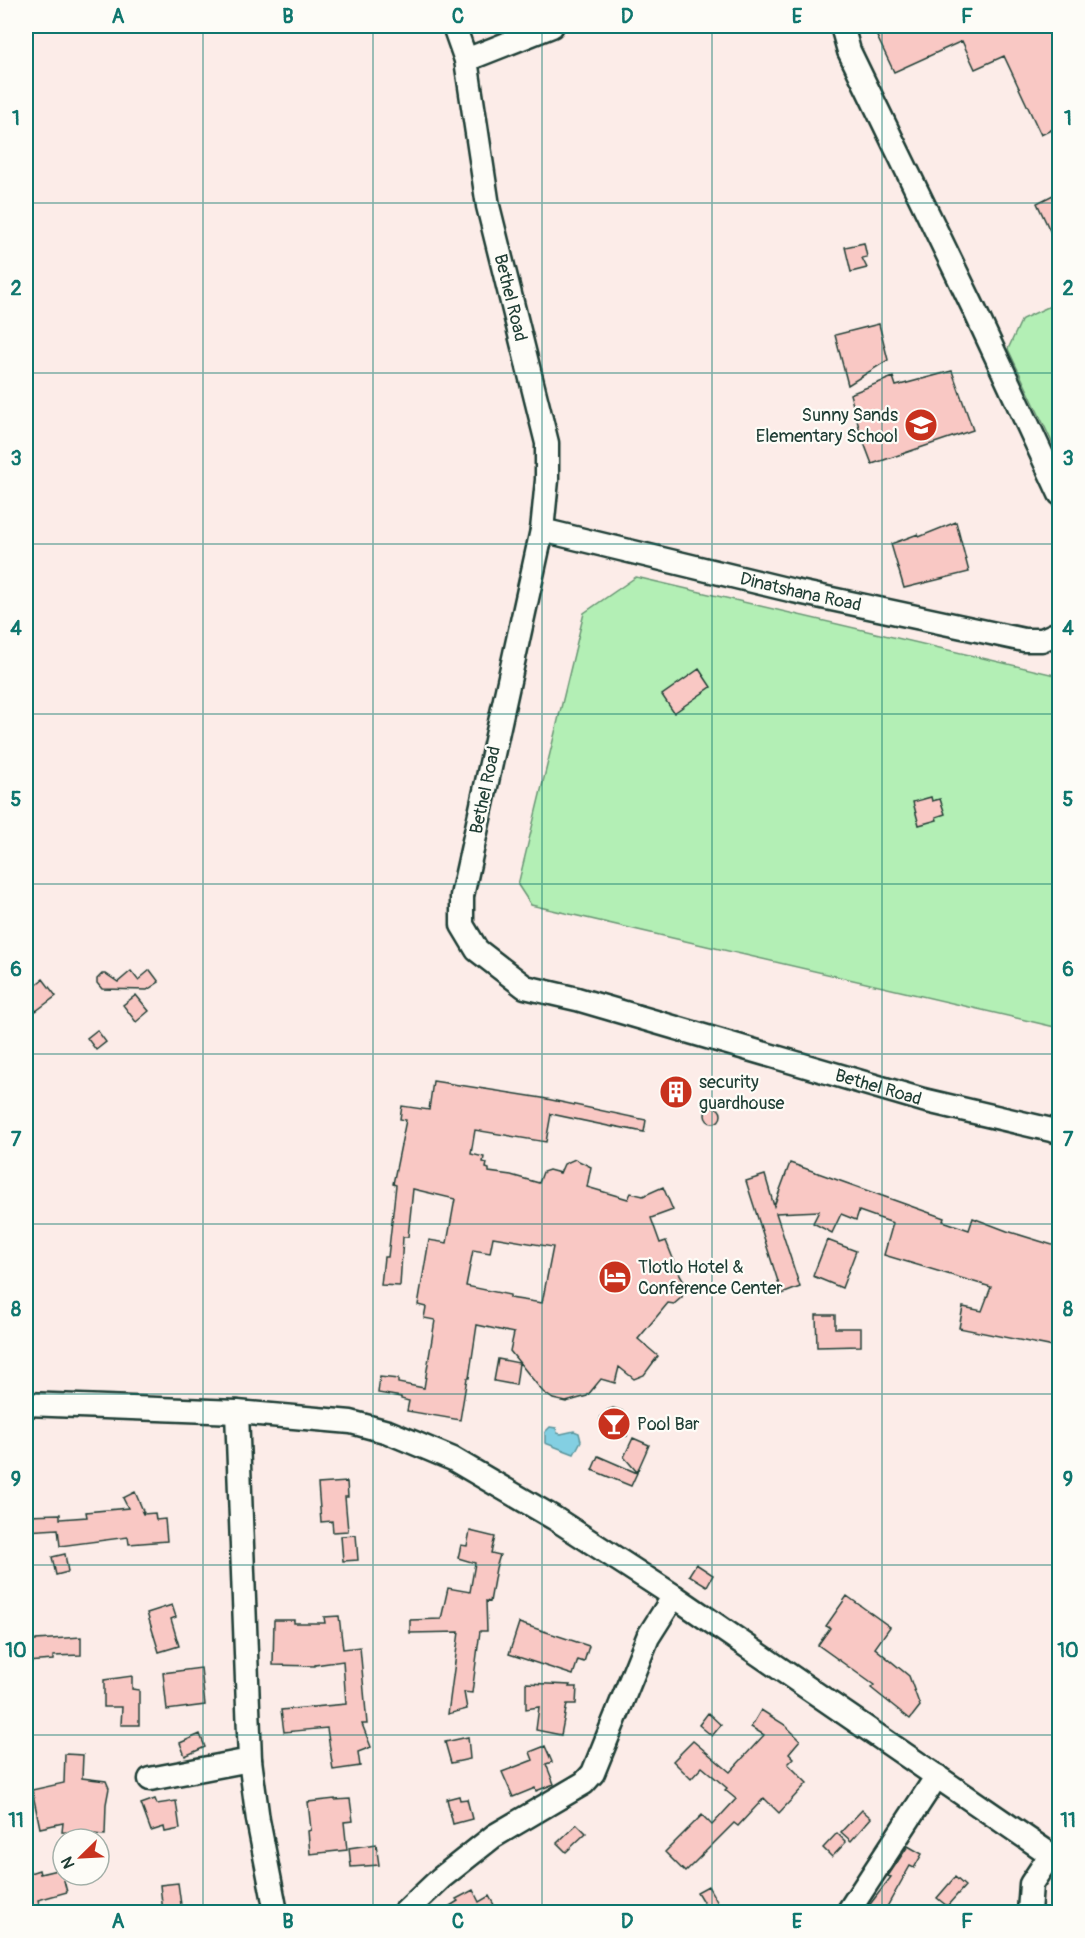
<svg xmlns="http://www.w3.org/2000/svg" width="1085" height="1938" font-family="Pangolin,sans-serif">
	<rect width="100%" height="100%" fill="#fcece8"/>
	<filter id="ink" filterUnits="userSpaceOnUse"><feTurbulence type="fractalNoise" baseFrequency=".0167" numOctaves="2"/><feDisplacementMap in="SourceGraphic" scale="12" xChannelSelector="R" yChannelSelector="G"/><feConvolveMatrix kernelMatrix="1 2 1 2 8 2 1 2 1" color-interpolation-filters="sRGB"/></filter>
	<g filter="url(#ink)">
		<path fill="#b3efb5" stroke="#699674" stroke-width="1.5" d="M1059,302V457L1008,349L1022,319Z
			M636,577L1059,676V1028L531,905L518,885L584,613Z"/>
		<path fill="#83cfe2" stroke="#5b959c" stroke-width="1.5" d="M550,1427L556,1428L557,1433L561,1434L574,1431L579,1433L581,1441L574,1454L545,1443V1432Z"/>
		<path fill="#f9c8c4" stroke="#1f3d34" stroke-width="1.5" fill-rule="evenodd" d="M872,26H1059V126L1041,135L1004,56L975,69L962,41L894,72Z
			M1059,192V250L1037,203Z
			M864,243L867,257L862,258L867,268L851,272L845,247Z
			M879,324L888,360L848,385L835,335Z
			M952,371L973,430L872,464L861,435L850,394L893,377L896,386Z
			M956,522L969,572L904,588L891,544L918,534L919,537Z
			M699,669L711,687L674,713L662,695Z
			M931,797L932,801L940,799L945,814L936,817L937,820L919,825L913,802Z
			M150,970L159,982L147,990L102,989L97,983V979L102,974H106L118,982L131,971L138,980Z
			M43,979L56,996L36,1011L26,998V992Z
			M136,995L149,1011L136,1022L123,1005Z
			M97,1030L106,1042L96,1050L87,1038Z
			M433,1081L542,1098L646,1120L644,1132L613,1126V1127L551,1114L546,1142L475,1130L471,1154L484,1157L483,1162L487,1163L486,1168L489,1169V1172L511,1175L539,1183L543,1172L549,1170L560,1173L564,1164L575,1159L591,1167L587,1187L628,1199L631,1193L643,1196L663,1187L673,1210L651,1218L660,1243L666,1241L678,1271L685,1283L682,1297L674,1304L668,1303L638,1339L658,1356L644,1375L634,1379L619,1367L615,1383L601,1379L587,1396L566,1402L553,1399L543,1392L510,1351L514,1333L477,1325L469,1378H467L460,1420L407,1411L409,1401L401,1399V1397L378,1393L380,1377L398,1379V1383L424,1388L435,1320L424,1318L426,1307L418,1305L429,1240L447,1243L455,1199L413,1189L408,1237H403L400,1286L381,1285L384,1257H388L396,1185L393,1184L406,1120L400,1119L402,1106L429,1110ZM493,1237L553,1247L542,1303L510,1298V1295L466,1286L473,1250L490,1253Z
			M669,1083L685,1086L682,1099L667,1097Z
			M705 1115a8 8 0 1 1 16 0a8 8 0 1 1-16 0Z
			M790,1163L944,1218L943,1221L969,1230L973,1218L1007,1231L1059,1247V1348L959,1328L963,1307L982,1311L991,1287L884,1255L893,1223L859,1211L856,1220L841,1214L832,1233L813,1223L819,1211L776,1213L800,1287L782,1294L746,1181L765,1175L774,1206Z
			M827,1240L856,1251L842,1288L813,1276Z
			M816,1315H835V1328H861V1346L817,1347Z
			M498,1359L519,1363L516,1385L494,1381Z
			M613,1408L622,1411L628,1418L627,1436L608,1438L601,1430L600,1421L601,1416L608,1410Z
			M633,1438L649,1445L637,1472L624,1457Z
			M598,1456L637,1473L631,1486L592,1470Z
			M347,1482L348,1497H345L348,1531L333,1532L332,1521L321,1522L318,1484Z
			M135,1492L144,1513L142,1512L143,1514L155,1513L156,1520L165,1519L167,1541L129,1544L128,1537L60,1546L58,1529L26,1531V1515L60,1514V1519L87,1517L86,1512L128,1508L123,1498Z
			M470,1531L495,1537L491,1553L500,1555L496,1568L490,1602L486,1601L487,1631H480L472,1693L464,1692L467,1709L448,1714L459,1632L410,1633V1620L441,1619L448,1588L470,1592L475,1563L458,1558L461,1545L467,1546Z
			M356,1535L358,1560L343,1561L341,1536Z
			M65,1554L68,1572L56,1575L52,1557Z
			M696,1564L713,1575L707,1586L689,1575Z
			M847,1596L890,1627L875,1648L909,1676L920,1706L910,1719L871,1688L874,1685L818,1645L830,1628L826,1626Z
			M172,1605L176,1617L171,1619L179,1646L159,1652L147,1613Z
			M339,1616L343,1649L360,1647L367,1724H362L371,1747L358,1752L360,1766L333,1770L327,1728L284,1732L281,1710L346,1704L343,1661L315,1665V1666L273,1665L274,1620H294V1623H325L324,1617Z
			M519,1623L589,1646L584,1662L578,1660L573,1675L509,1654Z
			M81,1637V1655L53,1656V1660L26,1662V1642L36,1641V1640Z
			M201,1668L205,1705L167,1710L163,1673Z
			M132,1676V1689L139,1690V1725H121L122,1707H104V1680Z
			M526,1683L570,1685L569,1687H577L576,1704H567L561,1735L536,1730L539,1707L526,1709Z
			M761,1710L785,1725L800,1740L789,1753L794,1758L788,1764L807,1783L779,1813L764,1798L738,1826L734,1823L685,1872L665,1852L702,1815L712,1825L736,1799L725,1790L727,1788L702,1767L691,1779L673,1761L693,1741L730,1772L764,1735L751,1727Z
			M708,1713L721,1725L712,1736L699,1725Z
			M200,1734L205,1747L185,1756L180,1743Z
			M468,1737L470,1759L451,1763L445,1742Z
			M545,1746L552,1762L546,1764L554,1784L536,1791L535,1788L513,1797L502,1772L533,1760L530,1752Z
			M65,1754L83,1755L82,1778L106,1781L109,1788L106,1804L105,1835L62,1832L63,1823L40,1828L32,1790L64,1783Z
			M459,1796L460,1800L467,1799L472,1819L453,1824L447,1799Z
			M155,1799L157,1804L176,1801L180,1829L165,1832L164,1827L151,1831L141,1804Z
			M335,1799V1800L350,1799L353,1821L344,1822L347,1850L310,1854L308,1831L311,1830L308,1802Z
			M862,1810L871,1818L851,1841L841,1832Z
			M577,1824L586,1833L566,1852L557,1843Z
			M837,1833L846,1842L832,1857L823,1848Z
			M376,1844L379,1865L351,1867L349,1848Z
			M908,1846L922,1854L914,1868L910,1866L884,1912H874L868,1907L891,1877L888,1876Z
			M61,1869L67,1892L38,1900L41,1912H26V1871H30V1873L39,1870L40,1874Z
			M955,1877L965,1886L947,1906L937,1898Z
			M178,1883L182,1912H163L160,1885Z
			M708,1886L723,1912H709L697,1892Z
			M473,1890L479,1902L489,1896L498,1912H440L458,1901L456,1899Z"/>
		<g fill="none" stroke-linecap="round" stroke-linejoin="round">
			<defs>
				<g id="minor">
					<path id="s1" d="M454,26L466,60L488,206L547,443V480L542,530L462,896V925L477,950L525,987L577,999L923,1100L1060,1132"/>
					<path d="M842,26L849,51L975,311L1060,494"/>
					<path d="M466,60L552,26"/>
					<path id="s2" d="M542,530L794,591L1024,640H1042L1060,632"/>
					<path d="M26,1404L237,1412L351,1422L388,1432L453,1459L554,1518L674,1596L1060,1861"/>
					<path d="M250,1760L258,1820L276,1912"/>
					<path d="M150,1779L250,1760L237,1412"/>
					<path d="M405,1912L441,1878L494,1836L584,1783L593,1773L648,1637L674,1596"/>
					<path d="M848,1912L937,1776"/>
					<path d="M1029,1912L1031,1884L1051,1854"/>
				</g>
			</defs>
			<use href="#minor" stroke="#1f3d34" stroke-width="27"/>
			<use href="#minor" stroke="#fdfcf7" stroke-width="22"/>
		</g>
	</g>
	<path fill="none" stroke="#0f766e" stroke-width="1.5" stroke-opacity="0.55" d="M203,26V1912M373,26V1912M542,26V1912M712,26V1912M882,26V1912M26,203H1060M26,373H1060M26,544H1060M26,714H1060M26,884H1060M26,1054H1060M26,1224H1060M26,1394H1060M26,1565H1060M26,1735H1060"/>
	<defs>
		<symbol id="school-disc" viewBox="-11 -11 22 22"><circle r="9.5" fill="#c8321e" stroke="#fdfcf7"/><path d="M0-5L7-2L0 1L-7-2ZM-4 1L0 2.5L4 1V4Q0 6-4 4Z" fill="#fff"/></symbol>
		<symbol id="building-disc" viewBox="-11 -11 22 22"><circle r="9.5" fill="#c8321e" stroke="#fdfcf7"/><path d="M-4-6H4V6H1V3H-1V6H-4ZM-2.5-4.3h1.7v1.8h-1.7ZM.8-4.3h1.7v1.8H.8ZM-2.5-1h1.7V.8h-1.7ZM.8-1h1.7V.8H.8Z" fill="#fff"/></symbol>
		<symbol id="hotel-disc" viewBox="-11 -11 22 22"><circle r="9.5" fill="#c8321e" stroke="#fdfcf7"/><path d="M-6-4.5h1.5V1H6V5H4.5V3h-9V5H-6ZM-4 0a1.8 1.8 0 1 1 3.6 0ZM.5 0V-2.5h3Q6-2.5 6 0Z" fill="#fff"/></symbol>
		<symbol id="bar-disc" viewBox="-11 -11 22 22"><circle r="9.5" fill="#c8321e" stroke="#fdfcf7"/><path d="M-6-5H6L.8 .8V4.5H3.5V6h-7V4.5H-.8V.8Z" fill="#fff"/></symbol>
	</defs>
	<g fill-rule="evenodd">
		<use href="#school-disc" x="902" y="406" width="38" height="38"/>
		<use href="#building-disc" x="657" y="1073" width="38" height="38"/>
		<use href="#hotel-disc" x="596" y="1258" width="38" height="38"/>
		<use href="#bar-disc" x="595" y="1405" width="38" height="38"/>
	</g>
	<g text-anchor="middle" stroke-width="4.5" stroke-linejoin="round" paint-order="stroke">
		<g font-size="18" fill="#1f3d34" stroke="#fdfcf7">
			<text dy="6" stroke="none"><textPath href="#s1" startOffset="278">Bethel Road</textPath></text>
			<text dy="6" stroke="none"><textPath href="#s2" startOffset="266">Dinatshana Road</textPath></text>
			<text transform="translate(485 790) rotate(-78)" y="6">Bethel Road</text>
			<text dy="6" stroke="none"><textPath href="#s1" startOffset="1376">Bethel Road</textPath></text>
		</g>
		<g font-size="18" fill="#1f3d34" stroke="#fdfcf7" text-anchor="start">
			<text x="898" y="421" text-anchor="end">Sunny Sands<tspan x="898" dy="21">Elementary School</tspan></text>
			<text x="699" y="1088">security<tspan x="699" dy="21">guardhouse</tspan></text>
			<text x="638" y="1273">Tlotlo Hotel &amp;<tspan x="638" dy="21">Conference Center</tspan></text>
			<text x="637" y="1430">Pool Bar</text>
		</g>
	</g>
	<rect width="1085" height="1938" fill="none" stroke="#fdfcf7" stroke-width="66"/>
	<g transform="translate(81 1857) rotate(246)"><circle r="28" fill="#fdfcf7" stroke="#a4b0a9" stroke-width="1.5"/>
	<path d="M0-4.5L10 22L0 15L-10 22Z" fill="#c8321e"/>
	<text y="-9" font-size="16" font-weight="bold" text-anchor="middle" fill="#1f3d34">N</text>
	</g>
	<rect x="33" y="33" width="1019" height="1872" fill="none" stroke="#0f766e" stroke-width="2"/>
	<g font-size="20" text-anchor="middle" font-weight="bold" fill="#0f766e">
		<text x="118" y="23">A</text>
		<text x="288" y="23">B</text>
		<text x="458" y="23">C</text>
		<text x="627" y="23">D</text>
		<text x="797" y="23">E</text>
		<text x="967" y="23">F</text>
		<text x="16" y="125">1</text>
		<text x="1068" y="125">1</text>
		<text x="16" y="295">2</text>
		<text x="1068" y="295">2</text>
		<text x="16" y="465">3</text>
		<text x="1068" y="465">3</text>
		<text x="16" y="635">4</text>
		<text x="1068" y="635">4</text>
		<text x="16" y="806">5</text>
		<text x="1068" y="806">5</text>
		<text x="16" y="976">6</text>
		<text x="1068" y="976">6</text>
		<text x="16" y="1146">7</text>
		<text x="1068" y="1146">7</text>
		<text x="16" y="1316">8</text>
		<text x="1068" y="1316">8</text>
		<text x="16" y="1486">9</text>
		<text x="1068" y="1486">9</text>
		<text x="16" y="1657">10</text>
		<text x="1068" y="1657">10</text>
		<text x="16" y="1827">11</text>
		<text x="1068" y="1827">11</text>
		<text x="118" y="1928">A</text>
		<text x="288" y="1928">B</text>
		<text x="458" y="1928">C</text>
		<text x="627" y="1928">D</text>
		<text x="797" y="1928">E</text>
		<text x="967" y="1928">F</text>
	</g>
</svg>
